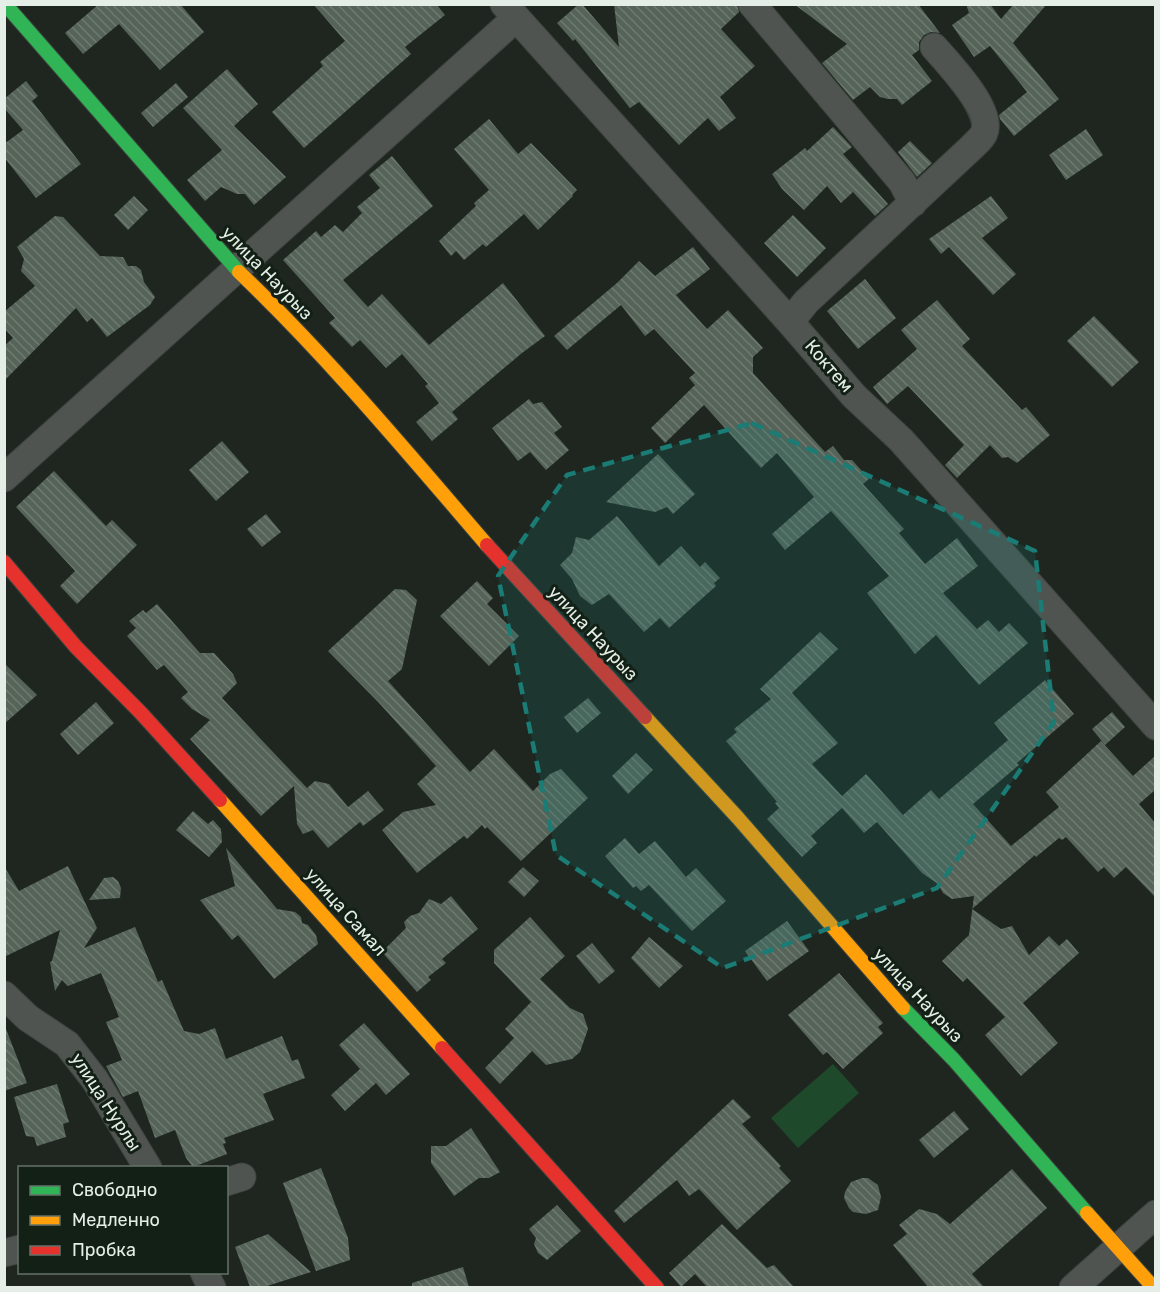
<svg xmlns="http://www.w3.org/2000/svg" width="1160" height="1292" font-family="Rubik,sans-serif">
	<defs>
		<pattern id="building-back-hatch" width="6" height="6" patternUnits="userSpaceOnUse" patternTransform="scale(1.5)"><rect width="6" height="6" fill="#556358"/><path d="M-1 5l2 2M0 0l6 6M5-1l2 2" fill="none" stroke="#6d7a70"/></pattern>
	</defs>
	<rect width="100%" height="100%" fill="#1f2620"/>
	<path fill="#1e492a" d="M833,1064L859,1093L798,1148L771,1118Z"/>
	<path fill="url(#building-back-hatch)" d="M99,4H180L204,32L160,70L119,24L83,54L65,33Z
		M313,4H436L445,15L405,47L411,54L304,148L272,112L323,66L320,62L345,41Z
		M579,4H582L619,47L614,4H737L739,12L721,29L755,66L720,97L736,118L719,131L708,118L679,145L639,102L630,108L575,39L573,41L557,23Z
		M794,4H918L940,33L931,32L924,35L919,42V50L912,55L932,81L902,105L897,99H888L880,97L870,87L853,100L822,63L847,44Z
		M966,4H990L1001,19L1014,4H1047L1013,43L1059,99L1014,136L1000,119L999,115L1027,92L990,46L974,57L952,25L969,13Z
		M227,69L258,104L234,126L286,177L254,205L245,194H237L221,187L205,201L187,180L222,150L183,108Z
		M26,81L38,96L32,101L81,164L36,198L4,157V144L23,130L4,108V99Z
		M176,83L188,97L153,127L141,113Z
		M489,119L518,154L531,143L577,190L572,195L573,196L538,230L524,214L486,247L483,244L464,260L456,251L451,256L439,241L476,206L474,203L489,190L454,149Z
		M833,127L852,147L843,154L888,204L875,216L853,192L841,203L827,186L804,210L782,189L772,174L805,148L807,151Z
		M1086,129L1103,155L1066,180L1049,155Z
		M910,141L932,163L917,177L898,152Z
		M392,156L433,206L343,280L368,307L382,294L429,345L503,283L545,336L522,353L452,412L458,419L432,441L416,422L439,403L425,386L428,384L402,354L386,368L360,340L352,347L329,323L335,318L283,260L316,231L321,237L335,225L343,232L362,213L357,207L380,188L369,175Z
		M134,196L148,210L128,230L114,215Z
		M991,196L1008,218L982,238L1016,274L993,295L949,247L941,254L929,239Z
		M793,215L826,248L797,277L764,243Z
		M55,216L63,217L100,256L123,257L128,266H136L141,270L144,282L155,297L150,305L107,337L92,318L87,322L76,308L4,381V346L13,338L4,328V312L35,286L21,271L24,259L17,247Z
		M693,247L710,269L676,295L707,329L728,310L763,348L753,357V373L825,452L833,446L844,460H852L869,479L863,484L904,529L899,533L925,564L957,538L978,566L943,593L977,629L988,620L999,632L1009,623L1028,643L979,685L936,635L915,654L867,593L889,576L831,511L785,550L772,534L814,497L777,453L761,468L704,405L665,443L651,428L695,385L689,378L695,373L654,329L645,336L621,305L567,350L554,336L617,283L639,261L655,276Z
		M865,279L896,318L858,349L827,311Z
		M937,300L970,339L962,346L1022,410L1026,407L1050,435L1017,463L1008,457L1002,458L990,445L957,478L945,465L964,445L908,386L887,404L873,387L917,349L901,330Z
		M1094,316L1139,362L1112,387L1067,341Z
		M529,399L533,404L542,402L562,427L554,433L569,450L546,470L530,452L518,461L492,428Z
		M222,441L249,472L216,501L189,470Z
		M658,454L695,494L673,514L667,507L655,512L606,502Z
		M54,471L106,526L112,520L137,545L77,604L60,586L75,571L16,507Z
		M266,514L281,532L262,547L247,529Z
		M617,516L659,566L681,546L700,567L705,562L720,578L714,583L716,586L669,628L660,618L644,632L609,594L592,605L580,596L572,579L560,565L572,553L576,537L589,540Z
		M477,581L493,598L487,604L519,636L489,666L440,616Z
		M395,589L406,590L417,600L402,669L388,681L470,772L494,749L533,791L550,774L561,769L588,798L521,861L487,827L485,829L482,825L467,839L464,836L417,873L382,830L403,812L436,805L417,784L436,766L380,704L328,651Z
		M157,604L200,653H214L233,674L237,683L222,698L307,788L315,781L329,784L348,807L368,791L384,810L363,826L360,822L328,848L313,830L303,834L297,824L294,786L261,816L190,739L210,720L192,709L181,698L188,692L164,665L157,670L127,636L136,628L129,621L143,610L146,613Z
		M820,632L838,649L792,693L838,743L812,764L842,796L866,774L903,815L931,790L939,799L1008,740L994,723L1045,680L1074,714L1017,763L1019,765L973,804L1011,846L1059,807L1046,792L1101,741L1133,776L1155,756V790L1139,804L1155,823V897L1126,867L1114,878L1104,867L1098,872L1066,837L1062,840L1059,838L1036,857L1035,855L972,909L1001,929L1012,926L1029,955L1049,936L1059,946L1067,939L1079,953L1023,1003L1058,1043L1021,1076L985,1035L1005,1017L967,978L963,982L942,961L969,935L974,896L952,899L943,893L938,884L922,873L877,822L864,833L842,808L811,836L817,843L802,857L767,819L779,808L775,803L777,802L726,741L737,732L734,729L771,699L760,689Z
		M4,663L37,695L4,724Z
		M588,698L601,713L577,733L564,717Z
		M96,702L114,723L78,755L60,734Z
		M1112,712L1125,727L1105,745L1092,729Z
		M636,753L653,770L628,794L612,776Z
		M193,811L208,824L213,820L221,829L222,842L209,857L176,830Z
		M625,838L639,854L655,841L686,877L696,868L726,901L692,931L649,885L641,891L636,886L633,888L605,856Z
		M226,848L277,909L295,912L301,917L302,923L308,925L316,935L318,944L274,979L238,935L232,940L200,900L235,886Z
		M4,866L19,891L68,866L97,928L84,948L135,927L158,982L162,980L184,1031L199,1034L215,1028L226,1059L282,1036L292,1061L298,1059L305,1078L263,1094L274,1120L224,1138L226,1143L223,1144L227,1154L193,1167L186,1158L175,1130L155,1138L138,1091L123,1097L106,1066L122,1060L106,1022L119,1017L101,973L68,986L62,980L55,991L50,962L52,961L60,930L4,957Z
		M523,867L539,881L524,897L508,882Z
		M113,877L118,881L121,888L120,898L89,900L104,878Z
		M451,896L478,929L442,959L446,963L428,977L431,980L417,992L382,952L406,928L404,922L410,916L419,913L429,899L441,904Z
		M530,917L565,956L540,979L570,1008L583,1014L588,1029L580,1052L572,1059L546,1065L532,1051L500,1084L485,1068L514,1038L505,1029L531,1002L494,963V950Z
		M787,921L809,951L767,981L745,951Z
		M649,937L683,966L659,988L631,958Z
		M592,943L615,971L599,984L576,956Z
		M839,973L883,1023L878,1027L883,1033L843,1069L827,1052L823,1055L788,1015Z
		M364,1023L410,1074L386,1095L376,1083L345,1111L331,1095L360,1069L339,1045Z
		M4,1029H6L27,1083L4,1091Z
		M57,1084L69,1122L63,1124L66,1137L37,1146L34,1137L26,1136L14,1097Z
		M733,1099L751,1117L742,1124L781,1166L779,1168L791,1181L737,1230L699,1189L689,1196L677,1180L624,1223L614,1211Z
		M954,1111L969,1129L934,1158L919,1140Z
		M471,1128L500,1172L489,1178H479L454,1196L431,1163V1146H446Z
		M321,1168L348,1238L350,1260L316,1271L283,1183Z
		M1012,1169L1047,1208L972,1274L984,1287H928L893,1245L907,1234L899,1225L919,1209L937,1214L950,1224Z
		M862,1178H868L878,1185L881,1197L878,1210L866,1214L853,1212L849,1208L844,1198L845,1192L851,1182Z
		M557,1205L581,1231L547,1260L538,1253L534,1244L536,1238L529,1229Z
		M722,1224L767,1268L774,1265L794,1287H707L695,1274L681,1287L669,1273Z
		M268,1234L311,1272L264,1287H250L235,1247Z
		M463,1267L469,1287H412V1283Z"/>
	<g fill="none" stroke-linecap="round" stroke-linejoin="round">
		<defs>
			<path id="street" d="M504,4L790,322L854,396L901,440L1156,726
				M752,4L902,182L913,203
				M790,322L806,302L972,147C976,143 982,138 984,133C994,111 948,63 934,47
				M4,478L516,18
				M4,995L28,1018L67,1044L95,1080L148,1168
				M226,1182L242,1177
				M4,1253L20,1249
				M204,1272L212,1288
				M1073,1288L1156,1214"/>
			<path id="fast" d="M5,4L239,272
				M903,1008L954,1060L1087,1213"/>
			<path id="slow" d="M239,272C328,357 407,452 487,545
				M645,717L738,818L903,1008
				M220,800L442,1048
				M1087,1213L1154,1288"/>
			<path id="jam" d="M487,545L645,717
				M4,562L76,647L141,713L220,800
				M442,1048L657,1288"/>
		</defs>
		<use href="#street" stroke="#3d443e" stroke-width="29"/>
		<use href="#fast" stroke="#3d443e" stroke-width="16"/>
		<use href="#slow" stroke="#3d443e" stroke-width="16"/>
		<use href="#jam" stroke="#3d443e" stroke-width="16"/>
		<use href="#street" stroke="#4f5450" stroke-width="27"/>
		<use href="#fast" stroke="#30b455" stroke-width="14"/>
		<use href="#slow" stroke="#ff9f0a" stroke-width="14"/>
		<use href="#jam" stroke="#e5322d" stroke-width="14"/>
	</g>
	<path fill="#1a7c74" fill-opacity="0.2" stroke="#1a7c74" stroke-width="4.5" stroke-dasharray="12 8" stroke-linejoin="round" d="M752,423L1035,551L1054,722L937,888L723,968L556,855L498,576L567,475Z"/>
	<g text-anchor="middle" stroke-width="6" stroke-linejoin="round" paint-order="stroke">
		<g font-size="18" fill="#e5eee6" stroke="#122015">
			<text transform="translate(267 273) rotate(46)" y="6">улица Наурыз</text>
			<text transform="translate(829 366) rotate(49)" y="6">Коктем</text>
			<text transform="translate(593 633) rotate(47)" y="6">улица Наурыз</text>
			<text transform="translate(346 912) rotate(48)" y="6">улица Самал</text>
			<text transform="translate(918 995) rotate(47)" y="6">улица Наурыз</text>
			<text transform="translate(106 1102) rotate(57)" y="6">улица Нурлы</text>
		</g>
	</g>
	<rect width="1160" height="1292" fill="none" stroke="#e5eee6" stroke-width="12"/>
	<rect x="18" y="1166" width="210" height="108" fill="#122015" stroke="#667269" stroke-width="1.5"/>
	<rect x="30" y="1186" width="30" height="9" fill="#30b455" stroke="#667269" stroke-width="1.5"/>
	<text x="72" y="1196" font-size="18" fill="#e5eee6">Свободно</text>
	<rect x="30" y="1216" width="30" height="9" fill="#ff9f0a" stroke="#667269" stroke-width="1.5"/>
	<text x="72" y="1226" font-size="18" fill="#e5eee6">Медленно</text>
	<rect x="30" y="1246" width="30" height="9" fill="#e5322d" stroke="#667269" stroke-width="1.5"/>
	<text x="72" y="1256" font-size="18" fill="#e5eee6">Пробка</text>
</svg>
